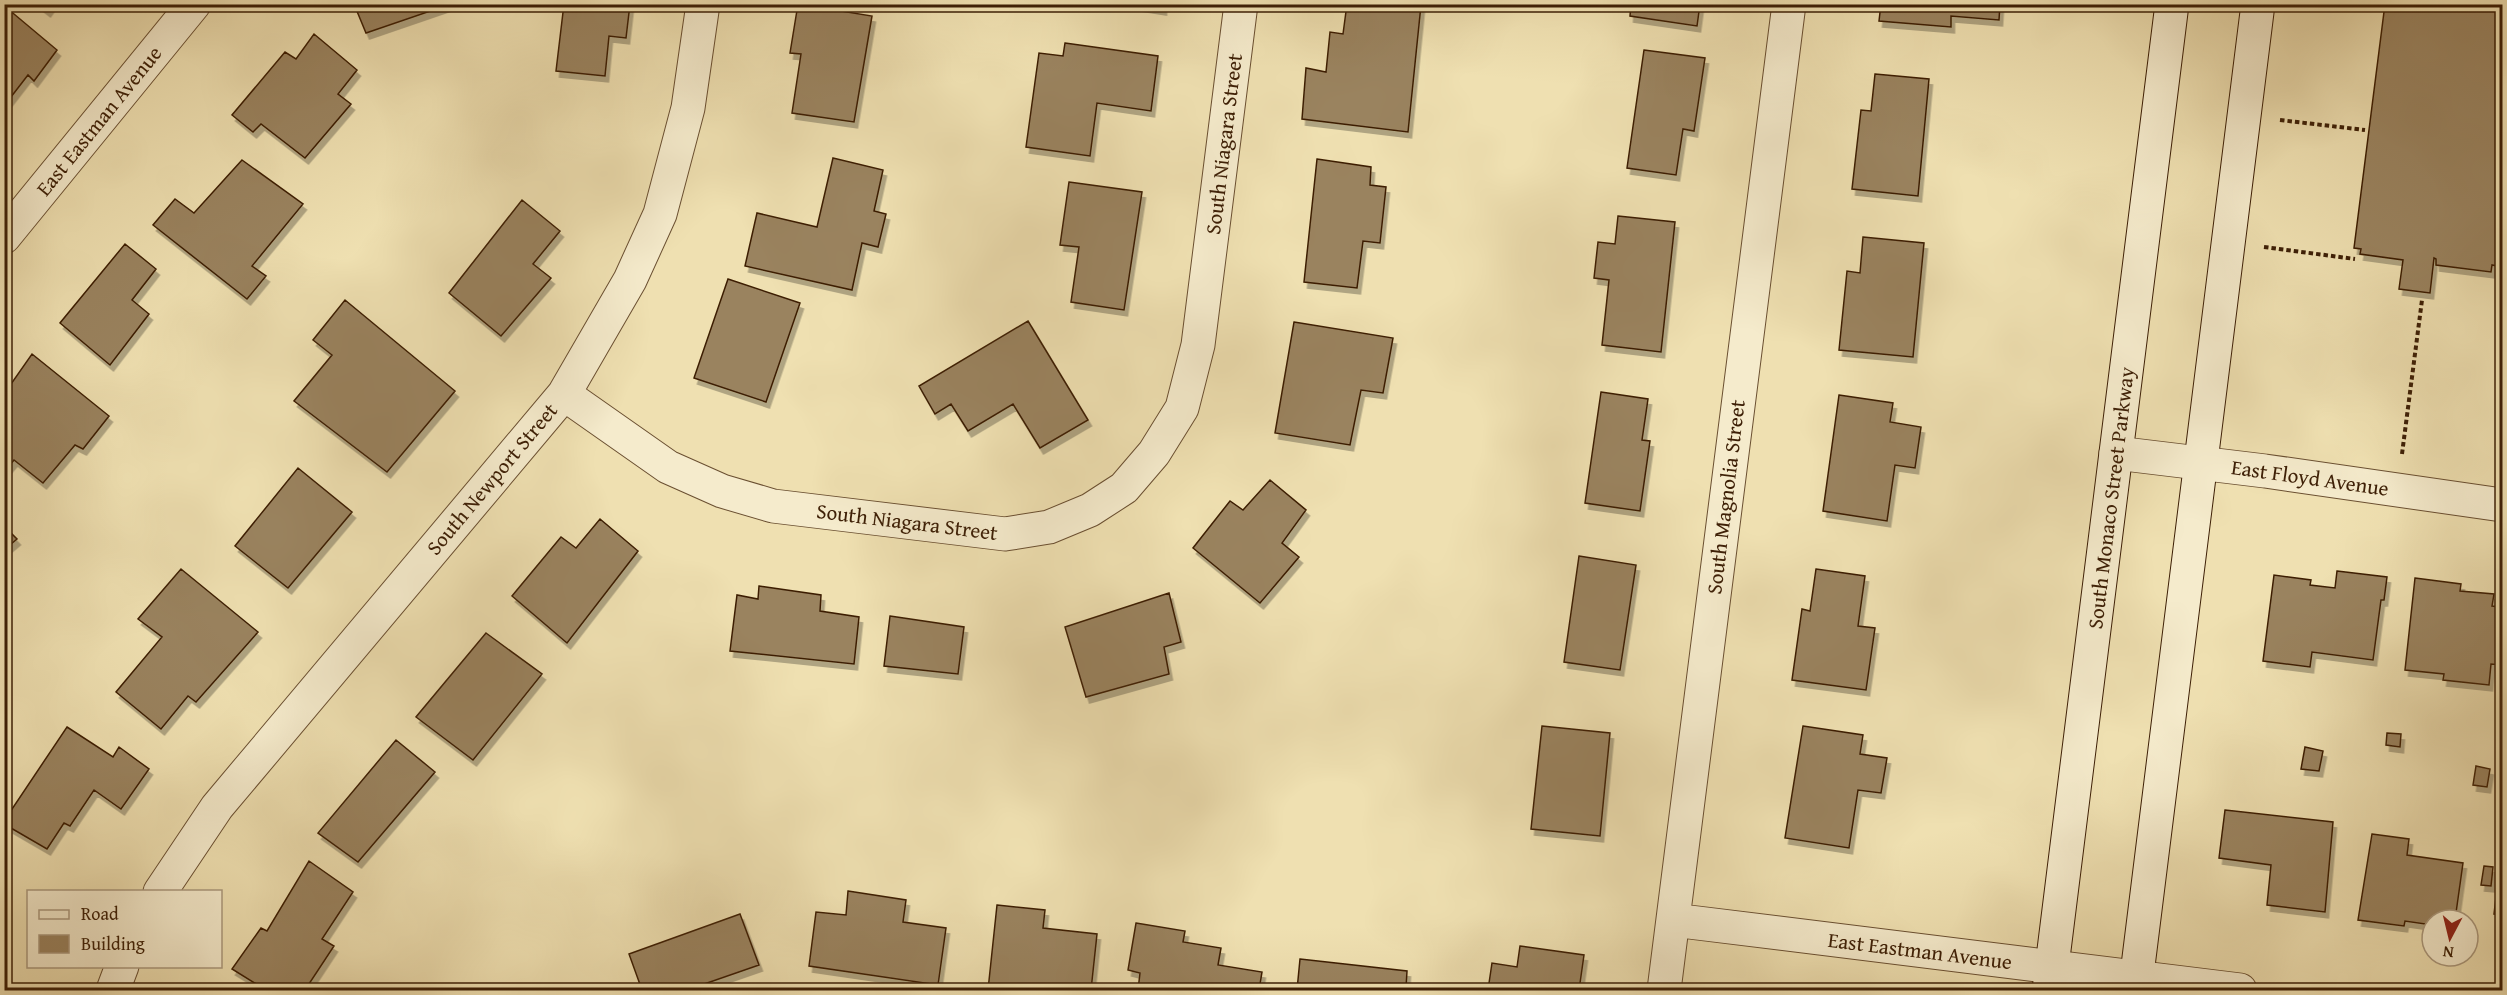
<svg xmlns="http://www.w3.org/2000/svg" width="2507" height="995" font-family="'Gentium Book Plus',serif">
	<defs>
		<filter id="shadow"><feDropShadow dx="3.5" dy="6" stdDeviation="0" flood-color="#0004"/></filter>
	</defs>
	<rect width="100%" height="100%" fill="#efe0b1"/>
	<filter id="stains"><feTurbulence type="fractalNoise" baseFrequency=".00333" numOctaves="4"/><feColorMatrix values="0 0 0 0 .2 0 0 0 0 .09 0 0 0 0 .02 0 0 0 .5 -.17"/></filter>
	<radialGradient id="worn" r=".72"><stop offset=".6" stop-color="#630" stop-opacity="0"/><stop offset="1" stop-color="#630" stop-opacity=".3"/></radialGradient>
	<path fill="#9a835f" stroke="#3d1f06" stroke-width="1.5" filter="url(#shadow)" d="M38,4H52L47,11Z
		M354,4H448V5L366,33Z
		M564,4H630L626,38L609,36L605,76L556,71Z
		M798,4L872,16L854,122L792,113L801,54L790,53Z
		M1131,4H1163V9Z
		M1347,4L1421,5L1408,132L1302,119L1306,68L1326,72L1330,32L1343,34Z
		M1631,4H1700L1697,26L1630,16Z
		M1881,4H2000L1999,20L1951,16V27L1879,21Z
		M2385,4H2502V267L2492,265L2491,272L2436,265V259L2434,258L2430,293L2399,289L2403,260L2360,254L2361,249L2354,248Z
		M8,9L57,50L34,81L28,75L4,106V13Z
		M314,34L357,70L338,94L351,104L305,158L261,124L253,132L232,115L285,52L296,59Z
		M1065,43L1158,56L1151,111L1097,103L1090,156L1026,147L1039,53L1063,56Z
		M1644,50L1705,58L1694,131L1683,129L1676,175L1627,168Z
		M1875,74L1929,79L1918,196L1852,189L1861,110L1871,111Z
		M833,158L883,170L874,211L886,214L878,247L862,243L852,290L745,266L757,213L817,227Z
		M1317,159L1371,167L1370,185L1386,187L1380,243L1363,241L1357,288L1304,282Z
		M242,160L303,204L252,266L266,276L247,299L153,225L175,199L194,213Z
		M1069,182L1142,192L1124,310L1071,302L1079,247L1060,245Z
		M522,200L560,231L533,264L551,278L501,336L449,293Z
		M1618,216L1675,222L1661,352L1602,345L1609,280L1594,278L1598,242L1615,244Z
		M1863,237L1924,243L1913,357L1839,350L1847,271L1860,273Z
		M125,244L156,269L132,300L149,314L110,365L60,323Z
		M728,279L800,303L766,402L694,378Z
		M345,300L455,391L387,472L294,401L332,355L313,340Z
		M1028,321L1088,420L1040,448L1013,404L968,431L951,404L935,414L919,386Z
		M1294,322L1393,338L1383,393L1361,390L1350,445L1275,433Z
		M32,354L109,416L83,449L75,445L43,483L14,460L4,472V394Z
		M1601,392L1648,399L1642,440L1650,441L1640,511L1585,503Z
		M1839,395L1893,403L1890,422L1921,427L1915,468L1895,465L1887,521L1823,511Z
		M298,468L352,512L288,588L235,546Z
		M1270,480L1306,510L1282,543L1299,557L1260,603L1193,548L1230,501L1243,510Z
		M600,519L638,551L567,643L512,596L561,537L576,548Z
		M4,526L17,539L4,550Z
		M1579,556L1636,565L1620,670L1564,662Z
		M181,569L258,632L196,702L188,696L161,729L116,692L162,637L138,619Z
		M1816,569L1865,576L1858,626L1875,628L1866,690L1792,680L1802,609L1810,611Z
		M2337,571L2387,577L2384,600H2381L2373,660L2312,652L2310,667L2263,661L2274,575L2311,580L2310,585L2335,588Z
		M2415,578L2461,584L2460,591L2494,594L2492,606L2502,607V665L2491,664L2489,685L2443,680L2444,674L2405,670Z
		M759,586L821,595L820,611L859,617L854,664L730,651L737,595L758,599Z
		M1169,593L1181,642L1164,647L1169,674L1086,697L1065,627Z
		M890,616L964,627L958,674L884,666Z
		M486,633L542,674L473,760L416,717Z
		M1542,726L1610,733L1600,836L1531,829Z
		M1803,726L1863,735L1860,754L1887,758L1881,793L1858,790L1849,848L1785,838Z
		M67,727L113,757L119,747L149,769L121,809L94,790L70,826L64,823L47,849L4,824V821Z
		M2387,733L2401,734L2400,747L2386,745Z
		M396,740L435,772L358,862L318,833Z
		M2305,747L2323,751L2319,771L2301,769Z
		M2476,766L2490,769L2487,787L2473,785Z
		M2225,810L2333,822L2325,912L2267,905L2271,865L2219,858Z
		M2372,834L2409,839L2407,855L2463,863L2455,920H2432V925L2405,921L2404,926L2358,920Z
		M309,861L353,892L322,939L334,946L305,990H266L232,969L261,928L267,931Z
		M2500,864H2502V915L2494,914Z
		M2484,866L2493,867L2491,886L2481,885Z
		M848,891L906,900L903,922L946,928L938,985L809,966L816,912L846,915Z
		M997,905L1045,910L1043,928L1097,934L1091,990H988Z
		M740,914L759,965L687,990H642L629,954Z
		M1136,923L1185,931L1183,942L1221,948L1218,965L1262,972L1259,990H1138L1140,973L1128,970Z
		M1520,946L1584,955L1579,990H1488L1492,963L1517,967Z
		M1300,959L1407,971L1406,988L1426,990H1297Z"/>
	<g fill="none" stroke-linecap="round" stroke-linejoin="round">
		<defs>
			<path id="minor" d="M4,237L194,4
				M564,394L668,467L722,491L773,506L1005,534L1049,527L1090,510L1124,488L1154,453L1182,408L1198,345L1241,4
				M2116,453L2265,471L2502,505
				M160,892L217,807L564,394L630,280L660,214L688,108L703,4
				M1673,920L2240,990
				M113,990L122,966
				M1664,990L1789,4"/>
			<path id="secondary" d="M2049,990L2172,4
				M2135,990L2258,4"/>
		</defs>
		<use href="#minor" stroke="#6a4f31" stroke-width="35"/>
		<use href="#secondary" stroke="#3d1f06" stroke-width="35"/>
		<path stroke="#3d1f06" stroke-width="4" stroke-dasharray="4.5 3" stroke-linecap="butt" d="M2280,120L2365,130
			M2264,247L2355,259
			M2402,454L2422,300"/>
		<use href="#minor" stroke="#f5ebcc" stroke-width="33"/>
		<use href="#secondary" stroke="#f5ebcc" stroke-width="33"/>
	</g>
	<g text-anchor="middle" stroke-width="6" stroke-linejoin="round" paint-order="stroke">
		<g font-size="21" fill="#3d1f06" stroke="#f5ebcc">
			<text transform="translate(99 121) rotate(-51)" y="7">East Eastman Avenue</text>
			<text transform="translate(1224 144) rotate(-83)" y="7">South Niagara Street</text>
			<text transform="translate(2310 478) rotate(8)" y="7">East Floyd Avenue</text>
			<text transform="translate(492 479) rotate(-50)" y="7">South Newport Street</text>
			<text transform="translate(1726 497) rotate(-83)" y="7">South Magnolia Street</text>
			<text transform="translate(2111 498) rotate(-83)" y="7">South Monaco Street Parkway</text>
			<text transform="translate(907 522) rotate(7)" y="7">South Niagara Street</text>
			<text transform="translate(1920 951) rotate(7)" y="7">East Eastman Avenue</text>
		</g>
	</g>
	<rect width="2507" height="995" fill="none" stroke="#efe0b1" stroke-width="24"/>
	<rect x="6" y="6" width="2495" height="983" fill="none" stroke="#3d1f06" stroke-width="3"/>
	<rect x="12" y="12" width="2483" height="971" fill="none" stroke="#3d1f06" stroke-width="1.5"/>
	<rect x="27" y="890" width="195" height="78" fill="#f5ebcc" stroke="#ab997d" stroke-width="1.5"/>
	<rect x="39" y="910" width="30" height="9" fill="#f5ebcc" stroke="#ab997d" stroke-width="1.5"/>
	<text x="81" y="920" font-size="18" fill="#3d1f06">Road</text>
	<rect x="39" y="935" width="30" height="18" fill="#9a835f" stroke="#ab997d" stroke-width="1.5"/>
	<text x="81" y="950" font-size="18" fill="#3d1f06">Building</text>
	<g transform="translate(2450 938) rotate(187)"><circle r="28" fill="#f5ebcc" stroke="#ab997d" stroke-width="1.5"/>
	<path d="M0-4.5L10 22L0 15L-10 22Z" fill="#8f2418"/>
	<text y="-9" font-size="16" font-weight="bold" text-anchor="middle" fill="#3d1f06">N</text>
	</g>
	<rect width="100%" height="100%" filter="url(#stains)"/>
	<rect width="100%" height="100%" fill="url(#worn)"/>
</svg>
